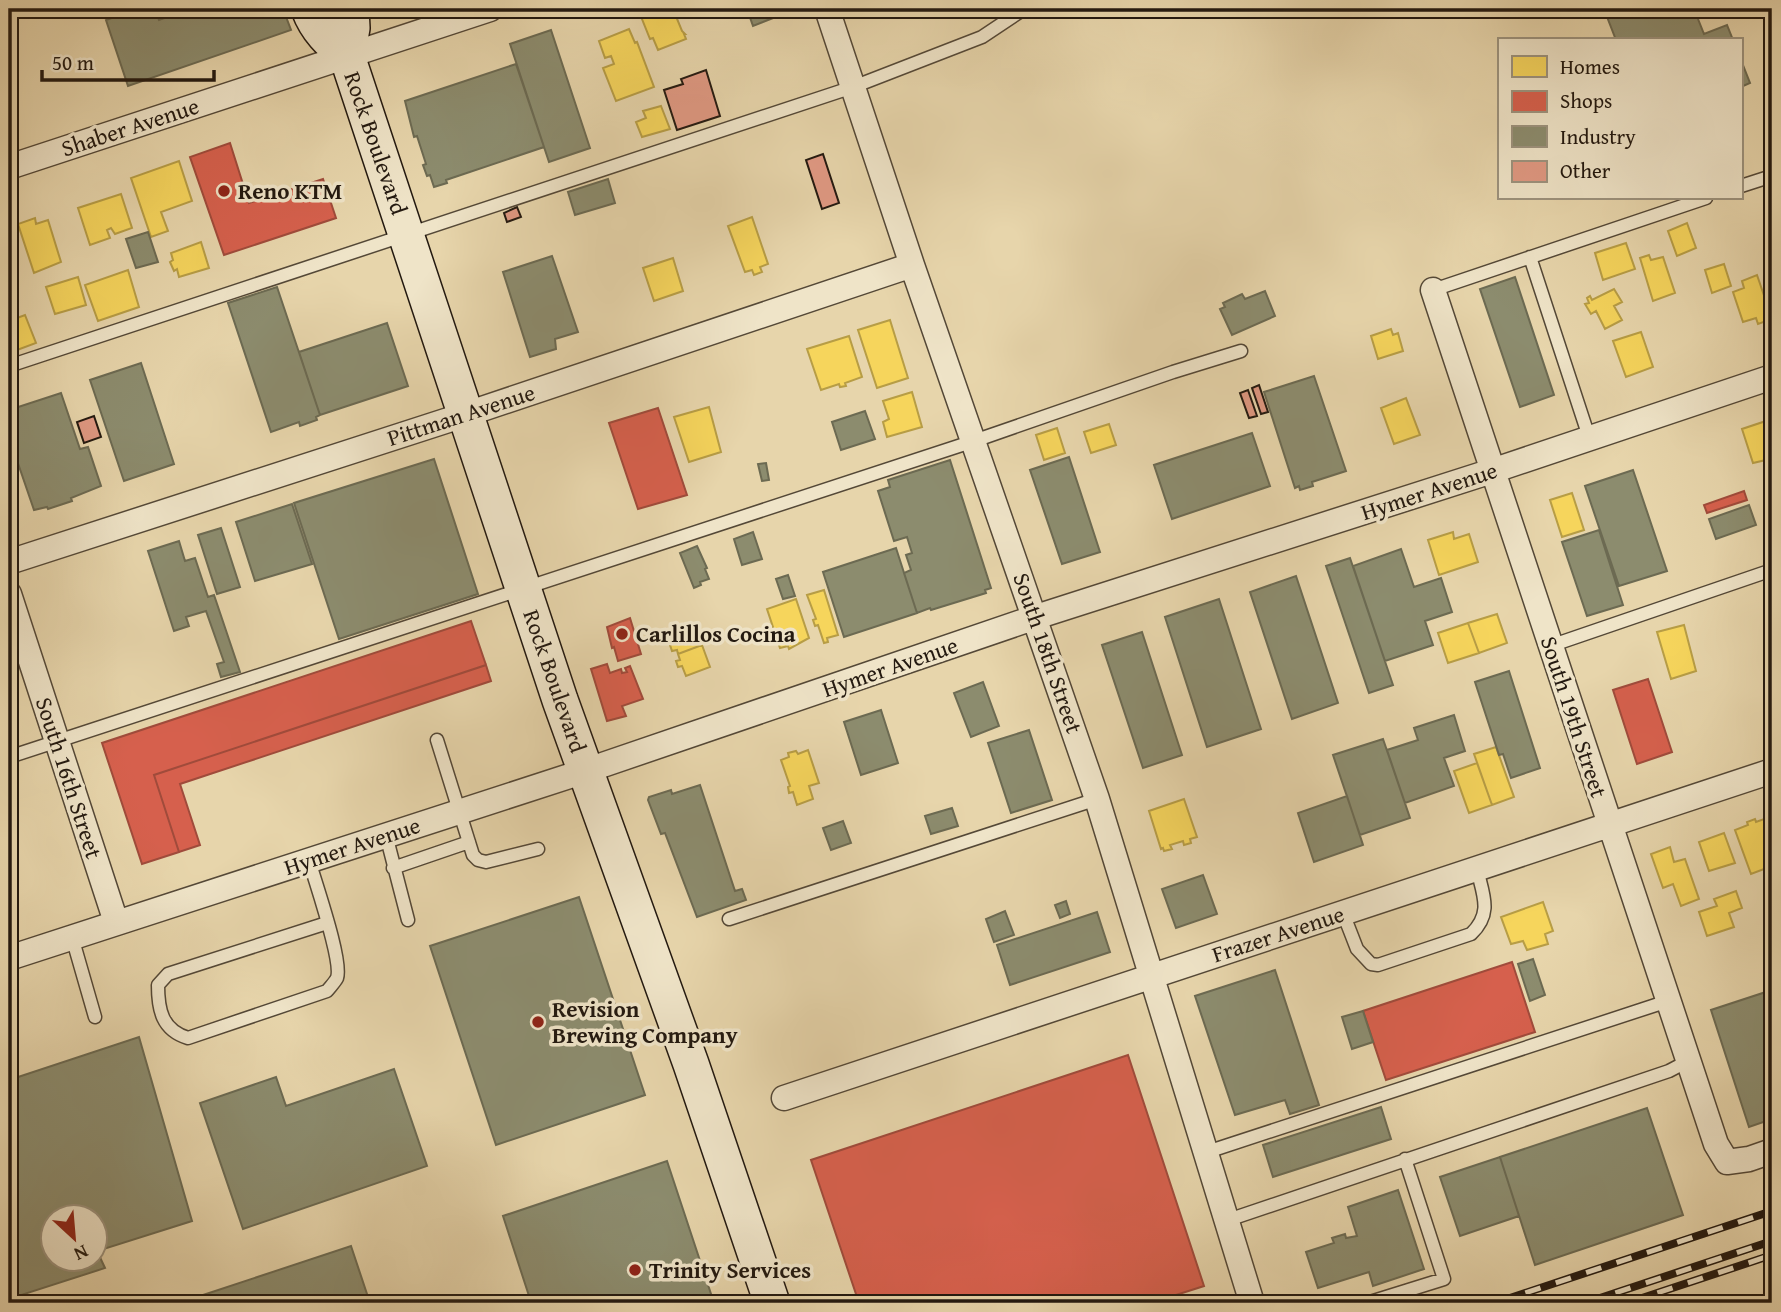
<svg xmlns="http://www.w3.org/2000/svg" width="1781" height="1312" font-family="'Gentium Book Plus',serif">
	<rect width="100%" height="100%" fill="#e7d5ab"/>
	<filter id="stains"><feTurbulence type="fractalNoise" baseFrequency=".00286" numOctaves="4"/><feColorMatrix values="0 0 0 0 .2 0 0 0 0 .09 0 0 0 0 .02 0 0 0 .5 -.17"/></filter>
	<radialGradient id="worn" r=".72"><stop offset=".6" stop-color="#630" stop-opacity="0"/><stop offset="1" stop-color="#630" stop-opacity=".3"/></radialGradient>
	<path fill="#f6d55c" stroke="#b79d45" stroke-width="2" d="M652,9H673L682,31L685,34H684L686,39L658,50L653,38L650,39L640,14Z
		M629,29L635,43L637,42L654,87L616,101L603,68L614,64L611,56L605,58L599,41Z
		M661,106L670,129L642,137L636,122L646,118L643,111Z
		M179,161L192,201L161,212L168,231L151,237L131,178Z
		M121,194L132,228L115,234L111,228L107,230L110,238L90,245L78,208Z
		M752,217L768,264L760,267L762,272L754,275L752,270L745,272L728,226Z
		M35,218L36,224L48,220L61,262L34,273L18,224Z
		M1687,223L1696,248L1677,256L1668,231Z
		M201,242L209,268L179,277L177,269L174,271L170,262L173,260L171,253Z
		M1626,243L1635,269L1603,280L1595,253Z
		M1649,255L1651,260L1663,257L1675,293L1653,301L1640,258Z
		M673,258L683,291L654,301L643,268Z
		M1724,264L1731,286L1712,293L1705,270Z
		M128,270L139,307L98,321L85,285Z
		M1757,275L1772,319L1758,324L1756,318L1743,322L1733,292L1744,288L1742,281Z
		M78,277L86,305L55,314L46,287Z
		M1614,289L1622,302L1614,306L1622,320L1605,329L1596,311L1591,314L1585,304L1589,303L1587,298L1590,296L1592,300Z
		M25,315L36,343L9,353V321Z
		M890,320L908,378L877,388L858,330Z
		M1391,329L1393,335L1398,333L1403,351L1378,359L1371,336Z
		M1641,332L1653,367L1626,377L1613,341Z
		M849,336L862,377L845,383L846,386L840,387L839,384L821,390L807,349Z
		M912,392L922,427L887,437L883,422L889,419L883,401Z
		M1406,398L1420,435L1394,444L1381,408Z
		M709,407L721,452L689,462L674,417Z
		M1772,419V479L1766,460L1753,463L1742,429Z
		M1109,424L1116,445L1091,453L1084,432Z
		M1057,428L1065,453L1044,460L1036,435Z
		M1572,493L1584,530L1562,537L1550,500Z
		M1453,532L1454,539L1469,534L1478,562L1439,575L1428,540Z
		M824,590L838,635L827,638L828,642L824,643L818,625L815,626L813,620L816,619L807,595Z
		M796,599L809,638L789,649L788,646L780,648L767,609Z
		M1497,614L1507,643L1479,653L1468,623Z
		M1468,623L1479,653L1448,663L1438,633Z
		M695,625L702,645L678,654L677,650L672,651L670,645L674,643L671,634Z
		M1684,625L1696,671L1671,679L1657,632Z
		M702,645L710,667L686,676L682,666L678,667L676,661L680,660L678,654Z
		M1496,747L1514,797L1492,805L1474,754Z
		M808,750L819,783L809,786L813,799L797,805L793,792L789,793L788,787L790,786L781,760L789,757L788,753L796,751L798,754Z
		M1477,763L1492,805L1469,813L1454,771Z
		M1184,799L1197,837L1190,839L1191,843L1184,845L1183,841L1170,845L1172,849L1164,851L1163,848L1161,849L1149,811Z
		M1767,818L1772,833V866L1751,874L1735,830L1748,825L1747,822L1755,819L1756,822Z
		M1724,833L1735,863L1709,871L1699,842Z
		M1670,847L1674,862L1685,859L1699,899L1681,906L1673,884L1663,888L1651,854Z
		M1736,891L1742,908L1729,913L1734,927L1707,936L1699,912L1717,906L1714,899Z
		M1543,902L1553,931L1545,934L1548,944L1527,950L1523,941L1511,944L1501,917Z"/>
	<path fill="#d6604d" stroke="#a04b3b" stroke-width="2" d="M230,143L249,203L323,179L336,218L224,255L190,157Z
		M658,408L687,495L638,509L609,423Z
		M1744,491L1747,500L1707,513L1704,505Z
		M630,618L641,654L618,661L614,647L612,648L607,627Z
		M471,621L486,665L154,775L179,852L142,864L102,743Z
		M607,664L610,673L621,669L622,673L627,672L625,668L630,666L643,699L622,706L626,716L607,721L591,669Z
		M486,665L491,681L180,784L200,845L179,852L154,775Z
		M1648,679L1672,752L1637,764L1613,690Z
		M1512,962L1535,1032L1386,1080L1363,1011Z
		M1128,1055L1204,1286L1151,1303H859L811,1160Z"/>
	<path fill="#8c8c6e" stroke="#6c6a52" stroke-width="2" fill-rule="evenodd" d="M137,9H155L159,20L190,9H283L291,30L128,86L106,20Z
		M747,9H796L753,26Z
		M1604,9H1694L1704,34L1727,25L1733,40H1616Z
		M551,30L590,148L549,162L510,44Z
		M1741,60L1750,83L1741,87Z
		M516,64L544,147L446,180L447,183L434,187L430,175L427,176L423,165L426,164L417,136L414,137L405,101Z
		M608,179L615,203L575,215L568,192Z
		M148,232L158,262L136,268L126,239Z
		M552,256L578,332L555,339L556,349L530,357L503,272Z
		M1515,277L1554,395L1520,407L1480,289Z
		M277,287L320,415L316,417L317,420L300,426L299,422L271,432L228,303Z
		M1265,291L1275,316L1232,335L1220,309L1225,307L1223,303L1242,294L1245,299Z
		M387,323L408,386L320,415L299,352Z
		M141,363L174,464L124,481L90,380Z
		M1314,376L1346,471L1312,482L1313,486L1300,490L1299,486L1295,488L1264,392Z
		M61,393L80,449L88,447L101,486L71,498L72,501L48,509L47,507L34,510L9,437V410Z
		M865,411L875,439L841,450L832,422Z
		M1252,433L1270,486L1172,519L1154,465Z
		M1069,457L1100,552L1062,564L1030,470Z
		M434,459L478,594L339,639L294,503Z
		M950,460L991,588L985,590L986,593L931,610L930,608L917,613L904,573L911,570L906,555L912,553L907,537L894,541L878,491L890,487L888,480Z
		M766,463L769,480L762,481L758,464Z
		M1633,470L1667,571L1619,586L1585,486Z
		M292,504L312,564L255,581L236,522Z
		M1749,505L1756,525L1716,539L1709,519Z
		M221,528L240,587L217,594L198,535Z
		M1599,530L1623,605L1587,616L1562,542Z
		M753,532L762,559L742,565L734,539Z
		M179,541L185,561L195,558L208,597L214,595L240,672L221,677L217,664L224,662L206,611L186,617L189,626L174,631L148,551Z
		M697,546L707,568L705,569L709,579L700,582L701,585L694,588L680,553Z
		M896,548L917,613L844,637L823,572Z
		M1401,549L1414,587L1441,578L1452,612L1425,621L1433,645L1385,661L1353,566Z
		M1350,558L1393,685L1369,693L1326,566Z
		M788,575L795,596L783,599L776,579Z
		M1296,576L1338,703L1292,719L1250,592Z
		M1219,599L1261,729L1207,747L1165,617Z
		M1142,632L1182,755L1143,768L1102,645Z
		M1509,671L1540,768L1511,778L1503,754L1499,755L1475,682Z
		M983,682L999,726L971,737L954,693Z
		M881,710L898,763L861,775L844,722Z
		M1454,715L1465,751L1444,758L1454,786L1405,803L1387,750L1418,740L1414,728Z
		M1029,730L1052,800L1011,813L988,743Z
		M1383,739L1410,818L1360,835L1333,755Z
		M700,785L735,891L742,889L746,900L697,917L665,833L661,834L648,800L649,797L671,790L672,794Z
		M1347,796L1363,845L1314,862L1298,813Z
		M952,808L958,826L931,834L925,816Z
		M843,821L851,843L831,850L823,828Z
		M1203,875L1217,914L1176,928L1162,889Z
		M579,897L645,1095L496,1145L430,946Z
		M1066,901L1070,914L1060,918L1055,905Z
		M1005,911L1014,935L994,942L986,919Z
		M1097,912L1110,952L1010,985L997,945Z
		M1533,959L1545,995L1530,1001L1518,964Z
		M1275,970L1319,1105L1290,1114L1285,1100L1235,1115L1195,996Z
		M1772,990V1119L1749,1127L1711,1010Z
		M1363,1011L1373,1042L1352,1049L1342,1017Z
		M139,1037L192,1221L97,1251L105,1268L9,1299V1080ZM52,1218H94V1260H52Z
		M394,1069L427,1166L243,1229L200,1103L276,1077L286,1106Z
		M1381,1107L1391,1139L1273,1177L1263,1145Z
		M1647,1108L1683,1215L1535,1265L1500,1157Z
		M1500,1157L1519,1216L1460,1236L1440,1177Z
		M667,1161L714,1303H529L528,1300L530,1299L503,1216Z
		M1398,1190L1424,1269L1373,1286L1369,1272L1318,1288L1306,1252L1334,1243L1332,1238L1345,1234L1346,1238L1357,1236L1348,1207Z
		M351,1246L370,1303H192L191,1299Z"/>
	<path fill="#e09983" stroke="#231910" stroke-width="2" d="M706,70L720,116L677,130L664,90L683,84L681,79Z
		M823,154L839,203L822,209L806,160Z
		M517,207L521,217L507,222L504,213Z
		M1259,385L1268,412L1261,414L1252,388Z
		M1248,390L1257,416L1249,418L1240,393Z
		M94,416L101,437L84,443L77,422Z"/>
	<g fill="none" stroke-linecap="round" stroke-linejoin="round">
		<defs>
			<path id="service" d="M1741,186L1772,176
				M1530,257L1589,437
				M1433,290L1706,198
				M9,366L853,87L982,37L1024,9
				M1550,646L1772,570
				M437,740L473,855L478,860L486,862L538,849
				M9,757L974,441L1173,372L1241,351
				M386,835L408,920
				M309,860C315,882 343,961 337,978C335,982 330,987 327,991L188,1038C162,1030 158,1010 158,985L168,974L327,923
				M393,868L469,842
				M1343,913L1357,949L1371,964L1378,965L1471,934C1493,913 1483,895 1477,869
				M729,919L1097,799
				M72,937L95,1017
				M1204,1153L1668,1001
				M1225,1221L1669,1071L1688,1061
				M1367,1303L1444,1279L1405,1159"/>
			<path id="minor" d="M827,9L912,265L1097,799L1252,1303
				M9,167L490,9
				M1433,290L1716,1144L1727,1162L1749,1159L1772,1151
				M9,562L467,414L912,265
				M9,594L116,922
				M9,958L585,771L1036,617L1492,471L1772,377
				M784,1098L1772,771"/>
			<path id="secondary" d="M309,9C317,30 330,42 347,56
				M351,9L352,28L347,56L560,700L691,1064L772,1303"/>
		</defs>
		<use href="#service" stroke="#544837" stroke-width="15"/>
		<use href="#minor" stroke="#544837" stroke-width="27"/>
		<use href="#secondary" stroke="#231910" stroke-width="38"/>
		<use href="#service" stroke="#efe4c8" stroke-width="12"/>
		<use href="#minor" stroke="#efe4c8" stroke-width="24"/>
		<use href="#secondary" stroke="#efe4c8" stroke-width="35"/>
		<defs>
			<path id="rail" d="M1495,1303L1772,1211
				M1585,1303L1772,1241
				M1627,1303L1772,1255"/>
		</defs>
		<use href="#rail" stroke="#231910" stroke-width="8"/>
		<use href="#rail" stroke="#efe4c8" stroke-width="5" stroke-dasharray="16" stroke-linecap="butt"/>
	</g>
	<g fill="#8f2418" stroke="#efe4c8" stroke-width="2.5">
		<circle cx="224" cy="191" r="7"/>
		<circle cx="622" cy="634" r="7"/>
		<circle cx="538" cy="1022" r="7"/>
		<circle cx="635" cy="1270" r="7"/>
	</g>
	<g text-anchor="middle" stroke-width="7" stroke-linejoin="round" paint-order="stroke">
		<g font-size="23" fill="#231910" stroke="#efe4c8">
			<text transform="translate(130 127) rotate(-18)" y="8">Shaber Avenue</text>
			<text transform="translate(376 143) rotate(71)" y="8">Rock Boulevard</text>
			<text transform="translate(461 415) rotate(-18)" y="8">Pittman Avenue</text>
			<text transform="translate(1429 491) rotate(-18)" y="8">Hymer Avenue</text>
			<text transform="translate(1048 653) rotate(71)" y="8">South 18th Street</text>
			<text transform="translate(890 667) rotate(-19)" y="8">Hymer Avenue</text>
			<text transform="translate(555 681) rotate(71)" y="8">Rock Boulevard</text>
			<text transform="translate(1574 717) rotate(72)" y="8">South 19th Street</text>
			<text transform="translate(69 778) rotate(72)" y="8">South 16th Street</text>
			<text transform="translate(352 846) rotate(-18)" y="8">Hymer Avenue</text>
			<text transform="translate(1278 934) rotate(-18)" y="8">Frazer Avenue</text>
		</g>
		<g font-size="23" font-weight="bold" fill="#231910" stroke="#efe4c8" text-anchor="start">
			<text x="238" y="199">Reno KTM</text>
			<text x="636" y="642">Carlillos Cocina</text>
			<text x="552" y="1017">Revision<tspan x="552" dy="26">Brewing Company</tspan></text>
			<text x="649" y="1278">Trinity Services</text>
		</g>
	</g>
	<rect width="1781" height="1312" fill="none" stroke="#e7d5ab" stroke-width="35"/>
	<rect x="10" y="10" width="1760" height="1291" fill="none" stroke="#231910" stroke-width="3.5"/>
	<rect x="18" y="18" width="1746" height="1277" fill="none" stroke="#231910" stroke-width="2"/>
	<rect x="1498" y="38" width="245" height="161" fill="#efe4c8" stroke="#9d937e" stroke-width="2"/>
	<rect x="1512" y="56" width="35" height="21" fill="#f6d55c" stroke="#9d937e" stroke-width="2"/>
	<text x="1560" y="74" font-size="21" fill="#231910">Homes</text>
	<rect x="1512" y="91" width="35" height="21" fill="#d6604d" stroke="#9d937e" stroke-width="2"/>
	<text x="1560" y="108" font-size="21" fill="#231910">Shops</text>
	<rect x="1512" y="126" width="35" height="21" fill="#8c8c6e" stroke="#9d937e" stroke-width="2"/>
	<text x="1560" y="144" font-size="21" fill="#231910">Industry</text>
	<rect x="1512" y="161" width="35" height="21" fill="#e09983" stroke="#9d937e" stroke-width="2"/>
	<text x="1560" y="178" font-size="21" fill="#231910">Other</text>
	<g transform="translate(74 1238) rotate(154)"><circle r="33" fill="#efe4c8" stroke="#9d937e" stroke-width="2"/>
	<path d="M0-5L12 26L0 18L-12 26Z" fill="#8f2418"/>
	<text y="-10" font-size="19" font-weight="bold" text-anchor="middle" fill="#231910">N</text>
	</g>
	<path d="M42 70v10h172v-10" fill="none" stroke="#231910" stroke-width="3.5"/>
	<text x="52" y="70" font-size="21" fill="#231910" stroke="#efe4c8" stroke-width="5" paint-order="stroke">50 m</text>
	<rect width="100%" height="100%" filter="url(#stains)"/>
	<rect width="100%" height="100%" fill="url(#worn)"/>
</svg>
